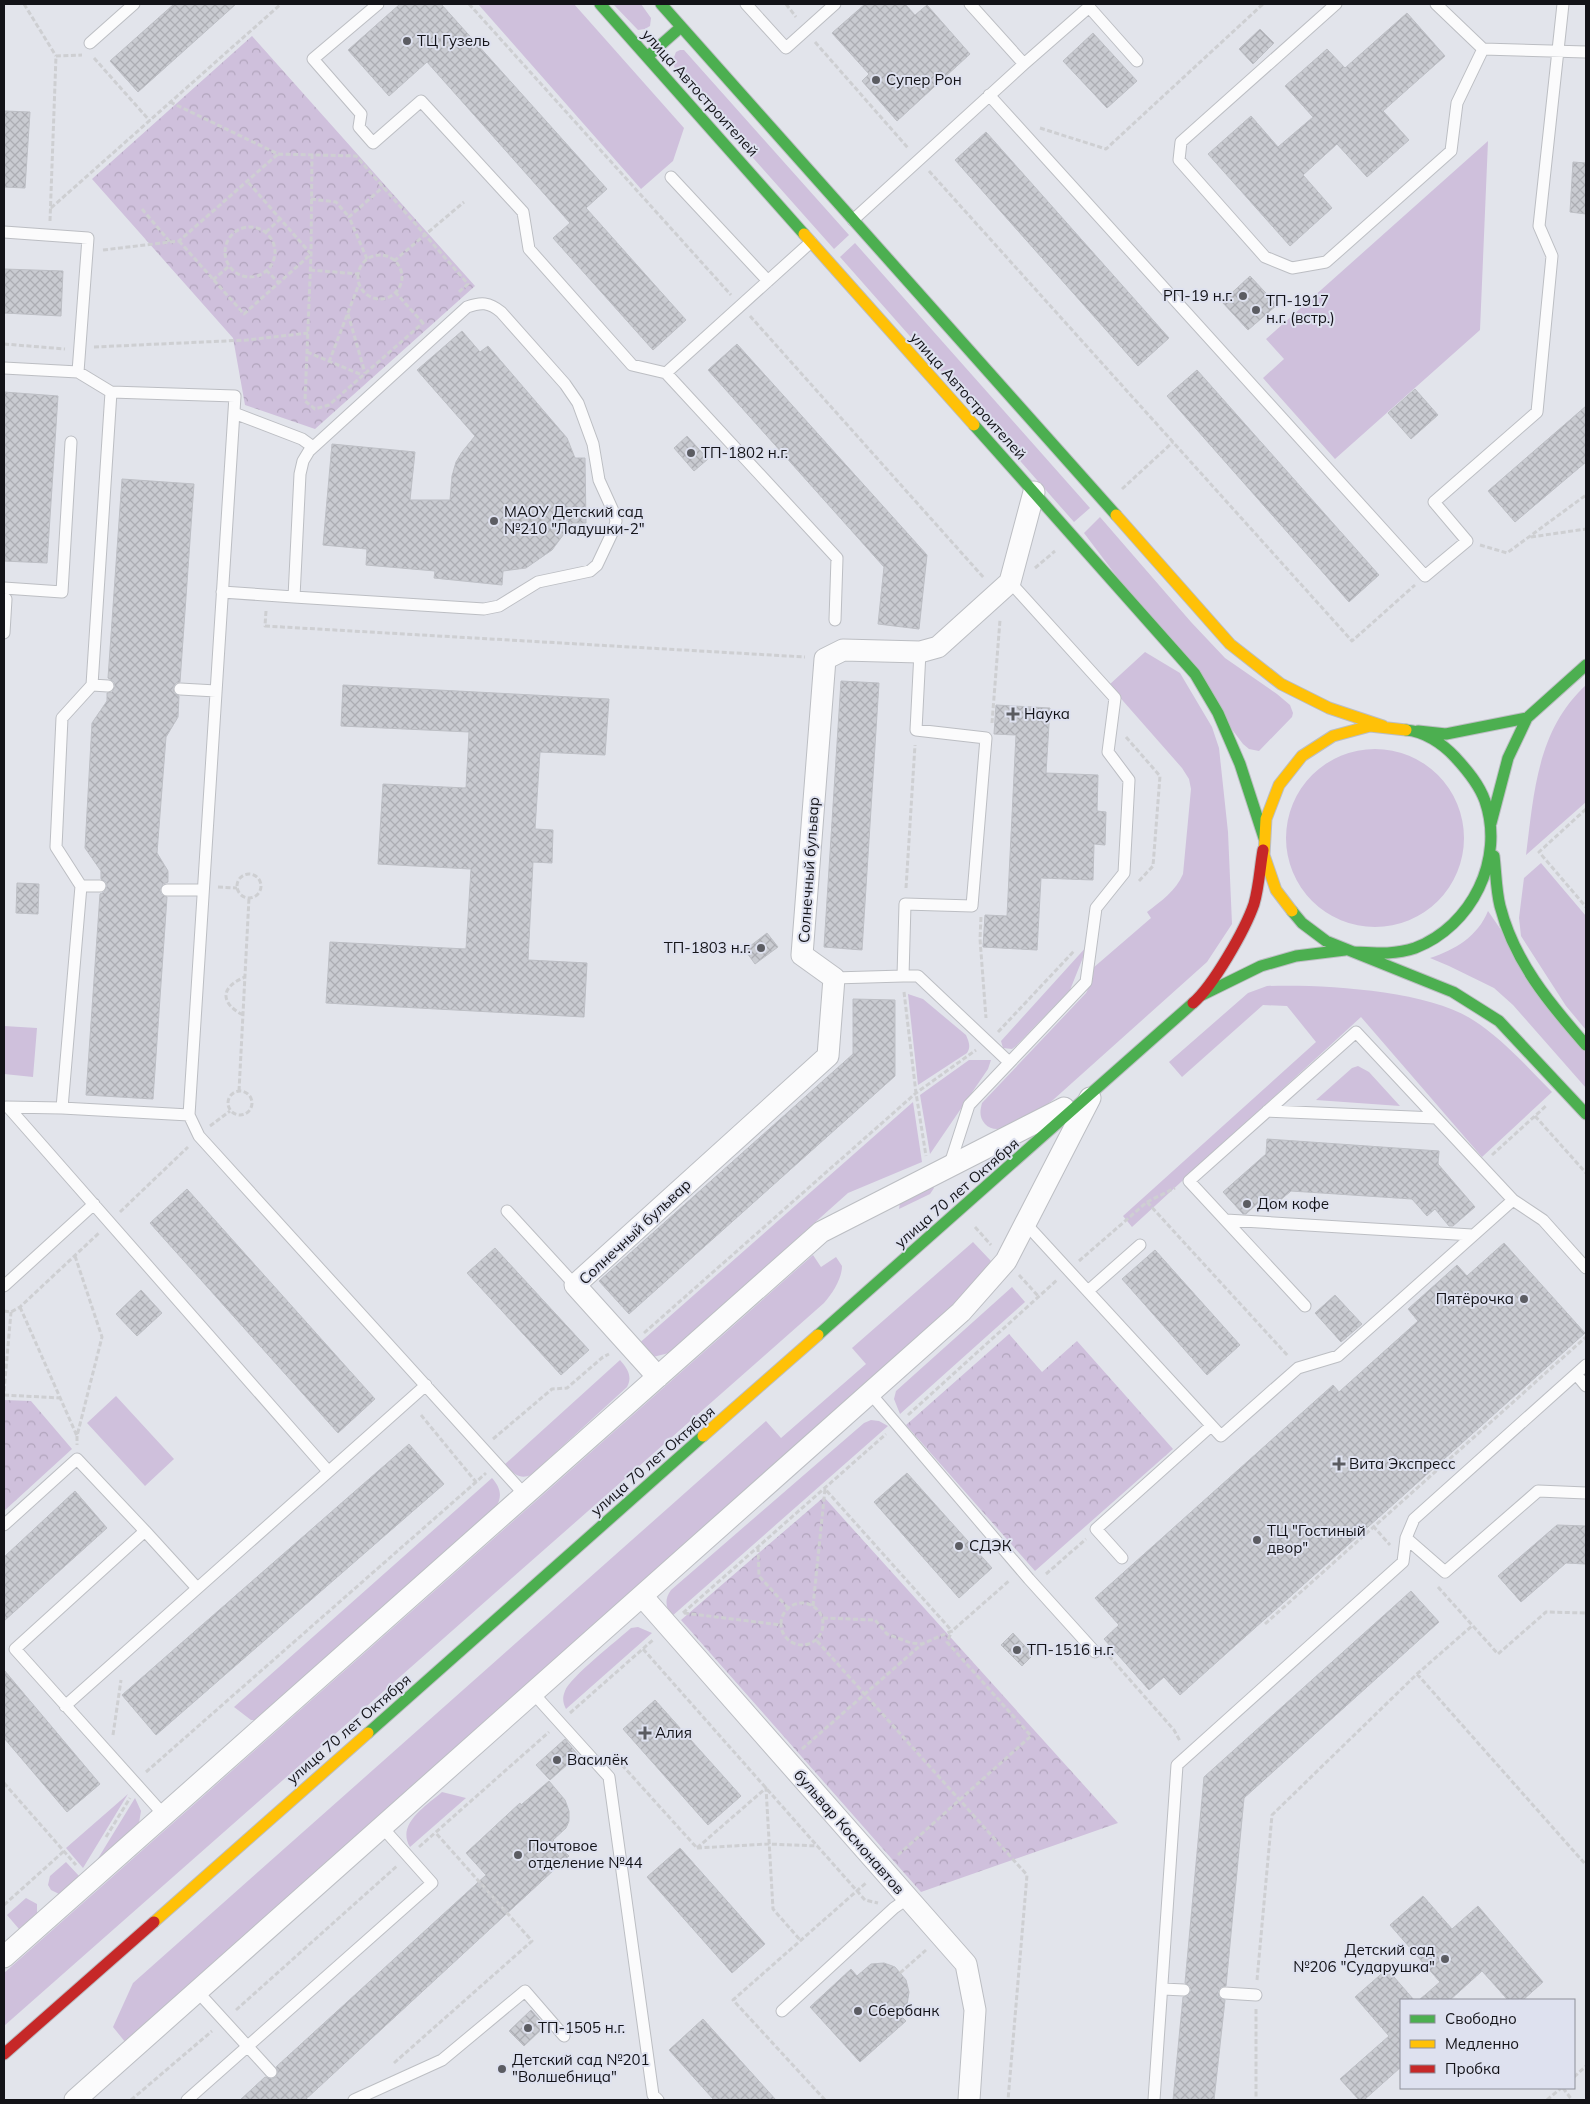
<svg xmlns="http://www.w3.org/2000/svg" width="1590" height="2104" font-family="Mulish,sans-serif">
	<defs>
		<pattern id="park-crowns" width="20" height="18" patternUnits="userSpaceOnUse" patternTransform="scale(1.25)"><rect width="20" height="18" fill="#cfc0dc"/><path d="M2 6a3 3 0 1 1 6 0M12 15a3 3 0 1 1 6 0" fill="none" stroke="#b1a4bc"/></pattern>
		<pattern id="building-cross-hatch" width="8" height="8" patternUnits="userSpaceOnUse" patternTransform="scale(1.25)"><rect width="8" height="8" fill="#c9cbd1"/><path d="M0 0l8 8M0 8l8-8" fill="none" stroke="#acadb3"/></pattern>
	</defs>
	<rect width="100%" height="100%" fill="#e2e4eb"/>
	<path fill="#cfc0dc" d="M478,4H574L684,128L673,161L641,189Z
		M613,4H641L651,18L650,26L645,29L638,30Z
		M680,50H684L849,235L834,249L675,70L673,60L676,52Z
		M1488,141L1480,330L1335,459L1263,378L1284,359L1266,339Z
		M855,243L1090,508L1074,522L840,257Z
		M1100,517L1191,622L1225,658L1277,694L1290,705L1293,713L1292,717L1259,751L1249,749L1243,744L1084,533Z
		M1145,652L1180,673L1212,727L1219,748L1228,832L1232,924L1207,962L1053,1100C1040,1110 1000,1141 985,1124C979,1117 980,1111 982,1103L1086,993L1089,987L1093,968L1151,918L1147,912C1161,901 1176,891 1183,874L1191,789L1189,779L1182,768L1109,685Z
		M1586,685V802L1526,855C1534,793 1537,730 1586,685Z
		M1286 838a89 89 0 1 1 178 0a89 89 0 1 1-178 0Z
		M1541,863L1586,916V1030L1566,1006L1521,936L1519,918L1524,878Z
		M1488,911L1586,1053V1088L1513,1005L1494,988L1449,966L1430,958C1455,950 1478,936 1488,911Z
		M1088,945L1070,990L1016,1046L1012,1049L1003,1048L1001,1041Z
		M1267,986C1322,984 1428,990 1473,1020C1503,1039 1527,1067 1552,1092L1482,1157L1361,1017L1132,1227L1123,1216L1316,1042L1287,1006L1263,1005L1182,1077L1169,1062L1248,993Z
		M908,994L923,999L966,1035C969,1042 971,1047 967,1053L918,1085Z
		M4,1026L37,1028L33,1077L4,1074Z
		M969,1060H991L988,1069L930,1154L920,1095Z
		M1358,1066L1369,1072L1400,1106L1316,1100L1352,1068Z
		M913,1102L922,1162L848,1193L669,1353L653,1357L636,1346Z
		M933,1185L934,1188L930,1194L899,1209L901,1196Z
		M973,1242L991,1261L953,1311L126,2043L113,2027L133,1983L766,1421L781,1438L866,1364L852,1348Z
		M813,1255L821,1267L836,1257L842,1266C842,1279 832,1294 824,1303L4,2026V1973Z
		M1012,1287L1025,1302L900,1414L894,1399L896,1391Z
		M620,1360C627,1368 633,1376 627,1387L531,1475C519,1480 513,1473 504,1465Z
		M116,1396L174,1459L145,1486L87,1423Z
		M871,1420L879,1421L888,1426L671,1617C666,1606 664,1600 671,1590L864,1423Z
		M492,1478C500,1487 503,1496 496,1507L256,1720H251L234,1707Z
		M638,1627L652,1633L566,1709C563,1703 562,1698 565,1691C570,1677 618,1640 631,1628Z
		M442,1792L466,1798L410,1847C396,1824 426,1806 442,1792Z
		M128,1794L83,1868L66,1848Z
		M135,1798L141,1811L139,1823L94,1865Z
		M66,1862L80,1877L59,1894L51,1890L48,1885L50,1876Z
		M26,1898L37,1904V1913L19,1929L7,1915Z"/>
	<path fill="url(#park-crowns)" d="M252,36L475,286L315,429L245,405L233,338L92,179Z
		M1009,1334L1042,1372L1077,1341L1173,1449L1035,1571L906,1425Z
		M4,1400L31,1401L72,1449L4,1511Z
		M824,1497L1118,1823L921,1892L681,1620Z"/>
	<path fill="url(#building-cross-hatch)" stroke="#bdbfc5" d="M174,4H236L138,92L110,61Z
		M400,4H441L607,189L586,208L686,320L653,350L553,238L570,223L427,62L389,96L348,50Z
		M865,4H905L915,15L927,5L970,54L897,121L862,81L869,74L832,33Z
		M1407,13L1445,56L1383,111L1409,140L1367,177L1337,144L1303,175L1332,208L1290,246L1208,154L1251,116L1278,147L1313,117L1285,86L1327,49L1345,68Z
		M1260,29L1274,43L1253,64L1239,49Z
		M1093,33L1137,81L1107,108L1063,61Z
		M4,111L30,112L25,188L4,187Z
		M986,132L1169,338L1138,366L955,160Z
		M1573,162L1586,163V214L1570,212Z
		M4,269L63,271L61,316L4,313Z
		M1250,276L1277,305L1248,330L1222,302Z
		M462,331L480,352L488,346L567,438L575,458H585L586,523H572L552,550L526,568L503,571L502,585L434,578L435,571L366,565L367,549L323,545L332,444L415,452L410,500H450L452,476L456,462L462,452L475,436L417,370Z
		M737,344L927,555L919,629L878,624L884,567L708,370Z
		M1197,370L1379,575L1349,602L1167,396Z
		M1415,389L1438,415L1411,439L1388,413Z
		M4,392L58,396L47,563L4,561Z
		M1586,406V462L1515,522L1488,491Z
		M687,436L708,459L694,471L674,448Z
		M122,479L194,484L180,682L176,683L173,688L174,693L179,696L178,717L166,737L157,853L168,871V882L163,884L160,890L161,894L167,897L153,1099L86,1095L100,894L104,892L107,886L106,882L101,879V871L85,848L92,723L107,701V693L112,692L115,687L114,682L108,678Z
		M841,681L879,683L862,950L824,947Z
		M343,685L609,699L605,755L540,752L535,829L553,830L552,863L533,862L528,960L587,963L584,1017L326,1003L330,942L466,949L471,869L378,864L383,784L466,788L469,732L341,726Z
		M996,705L1050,708L1046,773L1098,775L1097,811L1106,812L1105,845L1094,844L1093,880L1041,878L1037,950L983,947L985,915L1007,916L1016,735L994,734Z
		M17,883L39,884L38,914L16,913Z
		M767,933L778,947L755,964L745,950Z
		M853,999L895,1000V1076L629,1314L599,1281L853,1054Z
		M1267,1139L1439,1151L1438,1164L1475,1207L1453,1226H1449L1435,1209L1427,1216L1412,1199L1291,1191L1271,1208L1262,1199L1246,1214H1243L1223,1192L1266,1154Z
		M187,1189L375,1399L338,1433L150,1223Z
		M1504,1243L1585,1333L1180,1695L1164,1677L1149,1690L1104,1639L1119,1625L1095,1598L1333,1385L1339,1392L1418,1321L1408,1309L1457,1265L1467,1276Z
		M495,1248L589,1350L561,1375L467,1273Z
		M1155,1250L1240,1345L1207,1375L1122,1279Z
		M141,1290L162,1313L137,1336L116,1314Z
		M1335,1295L1362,1324L1341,1342L1315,1313Z
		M409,1444L444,1484L156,1735L122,1695Z
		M907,1473L992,1568L959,1598L874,1502Z
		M75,1491L107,1528L4,1621V1557Z
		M1557,1525L1586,1526V1564L1566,1563L1521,1602L1498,1576Z
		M1411,1591L1439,1622L1244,1798L1226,1986L1221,1987L1218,1992L1219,1997L1225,2000L1214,2100H1173L1183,1997L1188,1996L1191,1991L1190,1986L1185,1983L1204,1777Z
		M1013,1633L1033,1655L1022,1666L1001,1645Z
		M4,1670L100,1784L67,1812L4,1738Z
		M655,1700L741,1796L708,1825L623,1729Z
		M565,1739L578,1755L550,1780L536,1765Z
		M549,1781L565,1800L569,1811V1821L566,1828L553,1840L569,1856L305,2100H240L265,2077L272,2079L276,2077L278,2071L276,2067L486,1875L466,1853L520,1803L521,1805Z
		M680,1848L765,1944L732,1973L647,1877Z
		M1423,1896L1452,1929L1478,1906L1543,1982L1523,2000H1508L1482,1971L1450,2000H1419L1440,1982L1390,1925Z
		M884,1963L895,1967L906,1980L909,1992L907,2005L900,2015L906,2021L860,2062L810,2007L851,1969L857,1976L871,1964Z
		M1387,1969L1414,2000H1401V2067L1364,2100H1359L1340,2079L1389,2036L1355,1997Z
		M531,2010L545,2026L524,2046L509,2031Z
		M703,2019L776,2100H714L669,2050Z"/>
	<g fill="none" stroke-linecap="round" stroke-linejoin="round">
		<defs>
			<path id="lane" d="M378,4L313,59L361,114L359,127L373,143L421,101L523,212L529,249L632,365L666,373L837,558L835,620
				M746,4L786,48L835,4
				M970,4L1024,64
				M1336,4L1181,142L1179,160L1265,257L1292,268L1326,262L1451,151L1457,103L1483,49
				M1436,4L1483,49L1586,52
				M90,43L134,4
				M989,95L1425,576L1467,541L1434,502L1537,412L1552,256L1539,226L1563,4
				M671,177L768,281
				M853,220L1024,64L1089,7L1137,61
				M4,232L88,238L78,372
				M4,368L78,372L111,392L235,396L189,1115L199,1136L525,1495
				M666,373L811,242
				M234,413L302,439L313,447
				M4,588L62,592L71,442
				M222,592L294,597L484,609L499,606L538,582L590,571L597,565L614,529L616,521L614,513L599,480L593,444L578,403L565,384L501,312C489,302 481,302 467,307L309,451L303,461L300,474L294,597
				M4,633L6,599
				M920,652L916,730L986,738L972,906L905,904L903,976H918L1009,1062
				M92,685L108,686
				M180,689L216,691
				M81,886H100
				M167,890H203
				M834,978L903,976
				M6,1107L62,1108L189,1115
				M9,1108L328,1471
				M62,1108L81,886L56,847L62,718L92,685L111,392
				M1267,1111L1436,1118
				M949,1167L969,1105L1086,982L1096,908L1124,873L1129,780L1108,752L1115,698L1010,582
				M507,1211L575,1285
				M1226,1220L1472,1235
				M1026,1224L1221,1436L1298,1368L1338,1356L1513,1200L1543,1220L1586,1268
				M4,1286L94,1204
				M1088,1291L1140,1245
				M1305,1306L1189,1181L1356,1032L1513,1200
				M1576,1374L1586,1386
				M870,1393L1029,1579L1095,1652
				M4,1525L77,1459L145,1531L15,1649L164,1815
				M145,1531L197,1588
				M1406,1538L1445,1572L1538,1491L1586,1493
				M1122,1558L1096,1529L1211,1426
				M533,1693L609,1777L653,2095L658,2100
				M65,1706L426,1385
				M1163,1989L1184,1990
				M197,1991L271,2072
				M1225,1993L1256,1995
				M782,2011L894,1908L907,1899
				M187,2100L432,1883L382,1827
				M354,2100L442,2060L525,1991L564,2036
				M1154,2100L1177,1765L1403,1562L1406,1538L1414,1519L1586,1365"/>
			<path id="street" d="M658,1377L575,1285L828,1056L834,978L802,955L825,659L843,650L920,652L938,647L1010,582L1034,492
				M642,1596L966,1964L975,2010L969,2100
				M4,1957L821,1232L1064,1108
				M75,2100L961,1312L1006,1261L1090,1098"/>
			<path id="fast" d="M600,4L804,234
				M661,4L1116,515
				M647,57L681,27
				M974,425L1195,674L1218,713L1240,764L1264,838
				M1418,731L1446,734L1527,718
				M1491,823L1508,758L1527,718L1586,665
				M1494,856C1496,872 1496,890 1500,906C1514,961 1549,1003 1586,1045
				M1292,911L1302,923L1326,941L1453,992L1499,1021L1586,1114
				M1354,952C1374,953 1395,955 1415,948C1472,926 1505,859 1485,801C1479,784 1467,770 1455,757C1443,744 1424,731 1406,730
				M1202,995L1261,966L1296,956L1345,950
				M818,1335L1193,1003
				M368,1733L703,1436"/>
			<path id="slow" d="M804,234L974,425
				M1116,515L1230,644L1281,684L1329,708L1383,726
				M1292,911L1276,890L1264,855L1266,819L1279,785L1302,756L1333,736L1370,726L1406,730
				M703,1436L818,1335
				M154,1922L368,1733"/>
			<path id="jam" d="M1193,1003C1213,986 1245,930 1254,904C1259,887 1260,867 1263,850
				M4,2054L154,1922"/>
		</defs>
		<use href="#lane" stroke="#bcbec3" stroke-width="13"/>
		<use href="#street" stroke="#bcbec3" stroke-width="23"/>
		<use href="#fast" stroke="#bcbec3" stroke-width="13"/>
		<use href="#slow" stroke="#bcbec3" stroke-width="13"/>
		<use href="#jam" stroke="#bcbec3" stroke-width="13"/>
		<path stroke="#cecfd2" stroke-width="3" stroke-dasharray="5 2.5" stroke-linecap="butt" d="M24,4L56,56
			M469,4L731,295
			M786,4L796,17
			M815,42L908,148
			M94,58L150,121
			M170,102L278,154L356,156L468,284L459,292
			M1040,128L1106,149L1263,4
			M312,154L311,254L305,401L315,409L329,405L424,322
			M929,171L1352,641L1415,585
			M311,199L336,202L349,217
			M51,208L281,4
			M142,209L170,242
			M50,221L56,56L82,55
			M225 252a25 25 0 1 1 50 0a25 25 0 1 1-50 0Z
			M266,232L280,219
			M179,241L244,314L311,254L247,181
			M103,250L179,241L278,154
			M358 277a22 22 0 1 1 44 0a22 22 0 1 1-44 0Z
			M367,259L349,217L383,187
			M394,261L464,202
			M266,270L279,283
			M310,270L358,274
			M213,280L229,266
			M395,292L423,323
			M348,314L365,373
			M750,316L984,578
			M4,344L65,349
			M94,347L247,340L308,333
			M307,352L362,375
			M329,362L359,284
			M1122,489L1173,442
			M1531,537L1586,529
			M1480,545L1507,553L1586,495
			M1035,568L1055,551
			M266,611L265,626L805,657
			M992,723L1000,620
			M1126,737L1160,776L1153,866L1138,882
			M1586,809L1539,852L1586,907
			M237 886a12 12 0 1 1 24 0a12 12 0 1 1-24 0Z
			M218,887L237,888
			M906,888L915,745
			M981,917L980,939L986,1018
			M904,992L916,1093L926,1156
			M243,1015C220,1003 220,987 245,977
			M998,1032L1074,951
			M228 1103a12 12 0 1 1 24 0a12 12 0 1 1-24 0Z
			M239,1091L249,898
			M1535,1116L1586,1173
			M210,1126L230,1111
			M1492,1155L1547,1105
			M1147,1202L1288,1356
			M120,1212L188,1147
			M975,1227L991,1245
			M75,1256L102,1337L77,1436V1445
			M1079,1261L1147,1202L1175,1188
			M1019,1275L1039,1297
			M20,1307L77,1436
			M4,1311L11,1312L20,1307L100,1232
			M644,1333L916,1093L976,1050
			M4,1391L11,1312
			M4,1395L61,1398
			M421,1415L476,1482L486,1473
			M908,1415L1057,1280
			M493,1439L552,1389L567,1388L603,1357L609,1354
			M1373,1526L1390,1545
			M758,1547L759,1576L788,1608
			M1046,1574L1086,1539
			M1438,1587L1498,1654L1546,1612L1586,1613
			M781 1624a21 21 0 1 1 42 0a21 21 0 1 1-42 0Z
			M813,1606L825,1489L952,1631
			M683,1613L886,1434
			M684,1613L781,1625
			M823,1618L875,1620L887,1634L911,1643L922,1644L952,1631L1010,1580
			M1265,1624L1586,1337
			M817,1641L1027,1875L1008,2100
			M643,1649L865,1900L878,1903
			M1109,1656L1174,1730L1180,1741
			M1417,1674L1586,1865
			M570,1713L654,1639
			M113,1735L121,1680
			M802,1749L922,1644
			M622,1765L697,1848
			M146,1772L476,1482
			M4,1783L76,1865
			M106,1837L130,1798
			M419,1847L549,1732
			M697,1848L766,1788L773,1909L801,1941
			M697,1848L768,1844L818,1846
			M898,1855L1031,1736L947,1642L952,1631
			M4,1905L64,1851
			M900,1973L926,1950
			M1257,1980L1272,1815L1417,1674L1473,1625
			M1256,2009V2100
			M236,2010L397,1866
			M394,2063L532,1941L435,1832
			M1574,2077L1586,2066
			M1563,2088L1572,2100
			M131,2100L212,2031
			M825,2100L733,2000L867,1882
			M1547,2100L1561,2088"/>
		<use href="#lane" stroke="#fbfbfc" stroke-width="11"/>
		<use href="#street" stroke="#fbfbfc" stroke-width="21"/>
		<use href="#fast" stroke="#4caf50" stroke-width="11"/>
		<use href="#slow" stroke="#ffc107" stroke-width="11"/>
		<use href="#jam" stroke="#c62828" stroke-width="11"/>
	</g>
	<g fill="#5b5c62" stroke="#dee1ef" stroke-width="2">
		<circle cx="407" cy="41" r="5"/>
		<circle cx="876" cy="80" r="5"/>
		<circle cx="1243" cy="296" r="5"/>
		<circle cx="1256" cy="310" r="5"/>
		<circle cx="691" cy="453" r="5"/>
		<circle cx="494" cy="521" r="5"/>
		<path d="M1010.5 706.5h5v5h5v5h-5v5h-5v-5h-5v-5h5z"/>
		<circle cx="761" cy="948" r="5"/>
		<circle cx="1247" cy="1204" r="5"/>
		<circle cx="1524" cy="1299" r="5"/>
		<path d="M1336.5 1456.5h5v5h5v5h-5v5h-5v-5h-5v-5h5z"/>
		<circle cx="1257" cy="1540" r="5"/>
		<circle cx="959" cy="1546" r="5"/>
		<circle cx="1017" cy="1650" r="5"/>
		<path d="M642.5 1725.5h5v5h5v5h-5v5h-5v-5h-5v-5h5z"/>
		<circle cx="557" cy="1760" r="5"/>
		<circle cx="518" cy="1855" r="5"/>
		<circle cx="1445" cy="1959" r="5"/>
		<circle cx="858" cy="2011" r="5"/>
		<circle cx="528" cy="2028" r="5"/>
		<circle cx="502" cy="2069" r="5"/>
	</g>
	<g text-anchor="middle" stroke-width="4" stroke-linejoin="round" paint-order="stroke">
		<g font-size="15" fill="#131318" stroke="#dee1ef" text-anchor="start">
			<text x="417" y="46">ТЦ Гузель</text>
			<text x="886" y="85">Супер Рон</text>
			<text x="1233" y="301" text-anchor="end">РП-19 н.г.</text>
			<text x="1266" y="306">ТП-1917<tspan x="1266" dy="17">н.г. (встр.)</tspan></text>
			<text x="701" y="458">ТП-1802 н.г.</text>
			<text x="504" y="517">МАОУ Детский сад<tspan x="504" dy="17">№210 "Ладушки-2"</tspan></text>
			<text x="1024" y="719">Наука</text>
			<text x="751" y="953" text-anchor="end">ТП-1803 н.г.</text>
			<text x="1257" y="1209">Дом кофе</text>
			<text x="1514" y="1304" text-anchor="end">Пятёрочка</text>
			<text x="1349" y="1469">Вита Экспресс</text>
			<text x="1267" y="1536">ТЦ "Гостиный<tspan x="1267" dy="17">двор"</tspan></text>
			<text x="969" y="1551">СДЭК</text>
			<text x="1027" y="1655">ТП-1516 н.г.</text>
			<text x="655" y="1738">Алия</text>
			<text x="567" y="1765">Василёк</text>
			<text x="528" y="1851">Почтовое<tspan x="528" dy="17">отделение №44</tspan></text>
			<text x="1435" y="1955" text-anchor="end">Детский сад<tspan x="1435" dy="17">№206 "Сударушка"</tspan></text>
			<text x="868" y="2016">Сбербанк</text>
			<text x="538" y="2033">ТП-1505 н.г.</text>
			<text x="512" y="2065">Детский сад №201<tspan x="512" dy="17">"Волшебница"</tspan></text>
		</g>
		<g font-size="15" fill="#131318" stroke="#dee1ef">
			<text transform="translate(700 93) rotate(48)" y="5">улица Автостроителей</text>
			<text transform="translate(968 396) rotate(48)" y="5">улица Автостроителей</text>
			<text transform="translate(809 870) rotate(-86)" y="5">Солнечный бульвар</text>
			<text transform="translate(957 1193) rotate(-41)" y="5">улица 70 лет Октября</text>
			<text transform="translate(635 1232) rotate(-43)" y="5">Солнечный бульвар</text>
			<text transform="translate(653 1461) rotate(-41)" y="5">улица 70 лет Октября</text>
			<text transform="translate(349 1729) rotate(-41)" y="5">улица 70 лет Октября</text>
			<text transform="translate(849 1832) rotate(49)" y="5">бульвар Космонавтов</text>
		</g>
	</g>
	<rect width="1590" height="2104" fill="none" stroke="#131318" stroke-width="10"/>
	<rect x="1400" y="1999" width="175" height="90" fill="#dee1ef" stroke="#8d8f99"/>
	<rect x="1410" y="2015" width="25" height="8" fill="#4caf50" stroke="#8d8f99"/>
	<text x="1445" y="2024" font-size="15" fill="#131318">Свободно</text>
	<rect x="1410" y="2040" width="25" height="8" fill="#ffc107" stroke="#8d8f99"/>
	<text x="1445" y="2049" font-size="15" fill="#131318">Медленно</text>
	<rect x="1410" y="2065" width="25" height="8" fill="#c62828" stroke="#8d8f99"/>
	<text x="1445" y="2074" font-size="15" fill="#131318">Пробка</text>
</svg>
